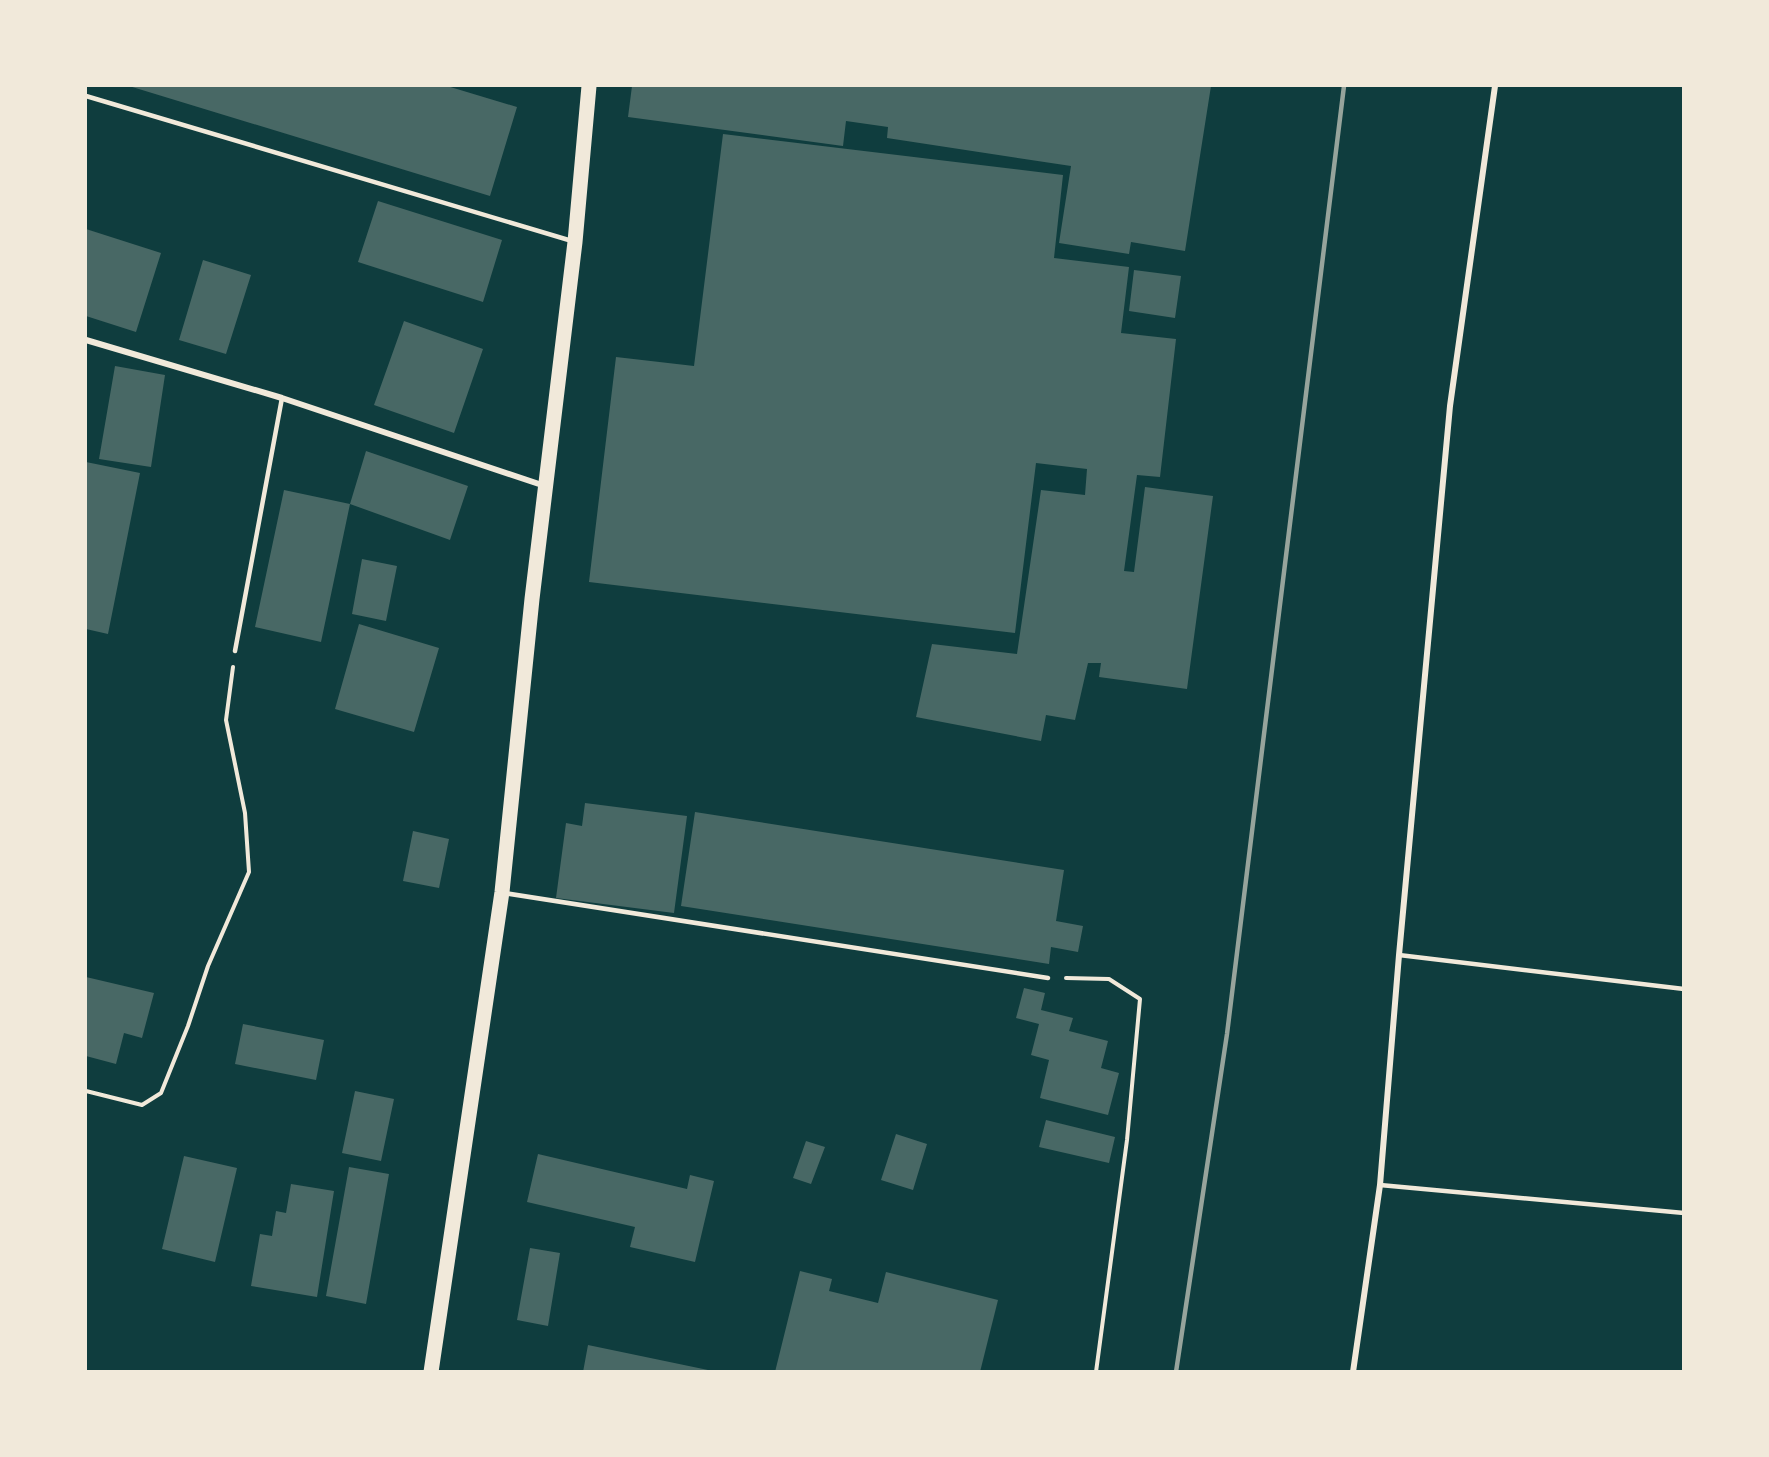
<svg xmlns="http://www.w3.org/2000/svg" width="1769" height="1457" font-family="Karla,sans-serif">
	<rect width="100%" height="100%" fill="#0f3d3e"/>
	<path fill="#486865" d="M129,86H447L517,107L490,196Z
		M632,86H1211L1185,251L1131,242L1129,254L1059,243L1071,166L887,138L888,127L846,121L843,146L628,117Z
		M723,134L1063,175L1054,258L1129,267L1121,333L1176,339L1160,477L1137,475L1124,571L1134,572L1145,487L1213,496L1187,689L1099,677L1101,663H1088L1075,720L1046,715L1041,741L916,717L932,644L1017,654L1041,490L1085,495L1087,469L1036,463L1015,633L589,582L616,357L694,366Z
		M378,201L502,240L483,302L358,262Z
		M86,229L161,253L136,332L86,316Z
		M203,260L251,275L226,354L179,340Z
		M1134,270L1181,276L1175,318L1129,311Z
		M404,321L483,349L454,433L374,405Z
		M115,366L165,375L151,467L99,459Z
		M366,451L468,486L450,540L350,504Z
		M86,462L140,473L108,634L86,629Z
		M284,490L350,504L321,642L255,627Z
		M362,559L397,566L386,621L352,614Z
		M359,624L439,648L414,732L335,709Z
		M585,803L687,816L674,913L556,898L566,823L582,826Z
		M695,812L1064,870L1056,921L1083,926L1078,952L1051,947L1049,964L681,906Z
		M413,831L449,839L439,888L403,881Z
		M86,977L154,993L142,1038L124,1033L116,1064L86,1056Z
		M1024,988L1045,993L1041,1010L1073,1018L1069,1031L1108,1041L1101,1068L1119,1073L1108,1115L1040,1098L1049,1060L1031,1055L1039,1024L1016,1018Z
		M243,1024L324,1040L316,1080L235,1064Z
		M355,1091L394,1099L381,1161L342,1153Z
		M1046,1120L1115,1137L1109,1163L1039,1147Z
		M896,1134L927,1144L913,1190L881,1180Z
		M806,1141L825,1147L811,1184L793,1178Z
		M538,1154L687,1189L690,1175L714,1181L695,1262L630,1247L635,1227L527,1202Z
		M184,1156L237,1168L215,1262L162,1249Z
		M349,1167L389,1174L366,1304L326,1296Z
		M291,1184L334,1191L317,1297L251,1286L260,1234L272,1236L276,1211L286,1213Z
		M530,1248L560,1253L548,1326L517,1320Z
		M800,1271L832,1279L829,1291L878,1303L886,1272L998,1300L980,1372H775Z
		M588,1345L708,1370V1372H583Z"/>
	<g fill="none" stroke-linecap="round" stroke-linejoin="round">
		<path stroke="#f1e9da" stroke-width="4" d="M1066,978L1109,979L1140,999L1127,1140L1096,1372
			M86,1091L142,1105L161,1093L188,1026L208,966L249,872L245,813L226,720L233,667"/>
		<path stroke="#f1e9da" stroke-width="4.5" d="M86,96L572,241
			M235,651L282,398
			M504,893L1048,978
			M1399,955L1684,989
			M1380,1185L1684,1213"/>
		<path stroke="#f1e9da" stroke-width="6" d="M86,340L282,398L545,486
			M1353,1372L1380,1185L1399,955L1450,406L1495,86"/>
		<path stroke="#f1e9da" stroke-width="15" d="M431,1372L502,892L532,599L575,242L589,86"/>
		<path stroke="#97a49c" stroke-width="4.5" d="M1176,1372L1227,1034L1344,86"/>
	</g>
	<rect width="1769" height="1457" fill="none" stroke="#f1e9da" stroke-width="174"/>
</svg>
